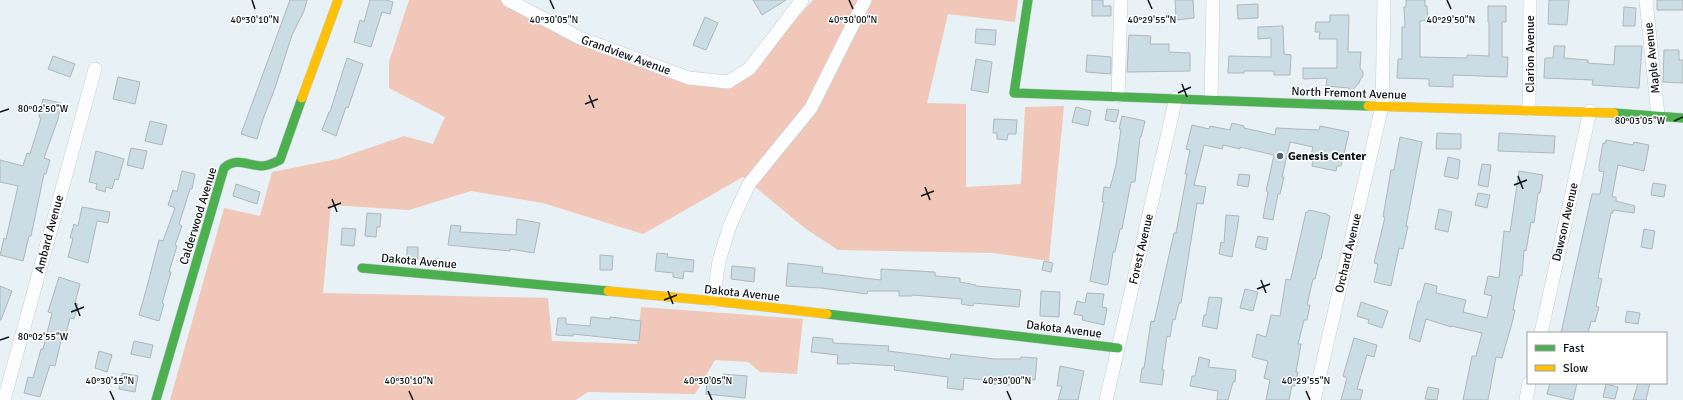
<svg xmlns="http://www.w3.org/2000/svg" width="1683" height="400" font-family="Signika,sans-serif">
	<rect width="100%" height="100%" fill="#e8f1f6"/>
	<path fill="#f0c7b8" d="M409,0H501L575,43L686,80L724,86L737,84L813,0H1018L1015,22L948,14L927,103L966,104V187L1021,184L1025,107L1064,106L1049,261L993,253L838,250L806,229L743,177L643,234L543,203L471,191L409,210L331,205L323,293L548,298L552,341L637,344L641,307L803,319L797,374L760,372L748,362L715,360L695,394L588,392L576,400H170L224,208L260,216L272,172L337,159L404,136L433,144L445,117L389,88V62Z"/>
	<path fill="#cadce4" stroke="#b0b7bb" d="M290,0H307L304,11L292,35L275,88L263,119L257,139L241,134Z
		M370,0H386L393,2L390,14L382,12L371,47L354,42L360,20L364,22Z
		M753,0H786L762,15Z
		M1092,0H1103V6H1111V16H1092Z
		M1175,0H1193L1194,18L1176,20Z
		M1406,0H1425V6H1427L1428,20L1420,21V57L1467,58V55L1489,56V22H1488V6H1506V22H1502V57H1508L1507,77L1453,75V87L1429,86V79L1397,78L1398,59H1402V27H1405L1404,7H1406Z
		M1549,0H1569L1567,25L1548,24Z
		M1657,0H1683V10H1657Z
		M1258,4V18L1238,19L1237,5Z
		M1624,7L1636,8L1635,26H1623Z
		M1330,15H1349L1348,52H1361L1360,68L1363,72V76L1360,80L1359,83L1351,92L1349,88L1326,86L1327,78L1303,79V68H1337V39H1319L1320,32H1315L1316,22H1330Z
		M705,17L718,23L706,50L693,45Z
		M1283,26L1284,54L1291,55L1290,75H1274V71H1244V73H1228L1229,56L1271,57V38L1258,39V27Z
		M976,29L996,30L995,45L975,43Z
		M1129,35L1151,36L1150,44H1169V52L1190,53V71L1127,72Z
		M1554,46H1565L1564,58L1588,60V63L1614,65L1615,46H1642L1639,88L1592,85L1593,80L1544,78L1545,58H1553Z
		M1664,50H1679V60H1683V83L1663,82Z
		M1087,55L1111,57V74L1086,72Z
		M53,56L75,64L70,77L48,69Z
		M347,58L363,64L348,108L346,107L336,136L322,130L329,112H330Z
		M976,59L992,62L988,93L971,90Z
		M118,77L140,82L135,104L113,99Z
		M43,99L61,103L58,119L44,158L50,160L46,174H44L31,236H29L23,261L0,255L4,238L6,239L18,186L0,182V160L23,166L27,153L30,154L41,118L39,117Z
		M1076,107L1091,111L1088,126L1072,122Z
		M1107,109L1119,110L1116,122L1105,120Z
		M1122,116L1145,121L1141,137H1140L1135,182H1131L1122,229H1120L1115,252H1113L1108,284L1105,285L1090,281L1104,202H1102L1104,187L1110,188L1116,165L1121,129H1119Z
		M994,119L1017,120L1016,134H1008L1007,140L997,139V133H993Z
		M150,121L167,125L162,145L145,141Z
		M1232,123L1244,126V128L1275,135L1276,128L1319,130L1320,126L1349,132L1341,166H1337L1336,171L1312,166L1313,160L1310,159L1313,147L1290,142L1282,177H1284L1280,194H1278L1273,220L1263,218L1268,192L1266,191L1274,155L1240,147V149L1223,145L1222,149L1204,145L1194,185L1206,187L1203,204L1197,203L1181,303H1179L1175,320L1173,319L1170,337L1167,336L1162,370H1164L1162,385L1140,382L1142,368H1144L1151,321L1154,322L1174,233H1176L1187,174H1185L1190,150L1186,149L1192,125L1209,129L1210,126L1230,130Z
		M1437,133L1461,134V149H1436Z
		M1499,133L1555,136L1554,153L1498,151Z
		M1400,137L1422,142L1406,226H1408L1403,249L1399,248L1391,286L1374,282L1378,264L1374,263L1385,217H1383L1391,170H1394Z
		M1606,140L1633,145L1634,142L1649,145L1644,171L1618,165L1617,170L1612,197H1616V201L1635,206L1634,213L1613,210V213H1611L1598,278L1602,279L1596,306L1599,307L1595,322L1591,321L1588,333H1561L1592,194H1600L1604,172L1599,171V166L1603,143H1606Z
		M131,148L147,151L143,169L127,165Z
		M96,151L124,159L118,180L115,179L112,189L106,187L105,192L96,189L97,184L89,182Z
		M1448,157L1460,160L1458,179L1444,176Z
		M1482,164L1491,165L1488,187L1478,185Z
		M182,171L195,174L192,189H190L179,224L182,226L175,245L177,246L169,272H171L162,303L164,304L159,321L139,315L148,283L159,240L163,241L175,208L168,205L173,190L177,192Z
		M1519,171L1543,175L1540,193H1538L1534,223L1531,222L1526,251L1524,250L1522,276L1520,275L1513,310H1515L1512,323L1502,358L1496,357L1488,400H1463L1472,356H1476L1482,333L1451,326V327L1426,319L1420,342L1409,338L1418,301H1420L1425,283L1437,286L1436,293L1466,300L1463,312L1487,318L1492,296L1484,294L1488,276L1499,278L1504,231L1510,232Z
		M1239,174L1250,175L1248,187L1237,185Z
		M1653,183L1666,185L1664,197L1651,195Z
		M236,184L260,192L257,204L233,196Z
		M1478,193L1490,195L1487,208L1475,205Z
		M82,207L110,212L108,223L97,221L88,263L68,257L73,238H70L74,224L78,226Z
		M1439,209L1452,212L1448,232L1435,229Z
		M1309,210L1327,214V215L1330,216L1321,259H1320L1315,279H1313L1307,305H1310L1307,320H1304L1298,344H1301L1296,372H1298L1295,386H1292L1289,400H1266L1270,380L1264,378L1268,361L1252,357L1257,334L1266,337L1271,315L1280,316L1286,279L1290,280L1291,278L1306,212H1308Z
		M367,213L381,214L380,227H377L376,237L365,236Z
		M1226,215L1239,216L1237,230L1232,257L1219,254L1221,242L1224,243Z
		M517,219L540,223L534,253L510,249V251L448,245L451,225L461,226L460,232L516,235Z
		M342,228L356,229L354,246L341,245Z
		M1644,229L1655,231L1652,249L1641,247Z
		M1258,236L1268,238L1266,250L1255,247Z
		M407,247H418V260L407,259Z
		M657,253L668,254L667,257L694,260L693,272L684,271L683,279L673,277V273L655,271Z
		M600,255L613,256L612,270H600Z
		M1044,261L1053,263L1051,272L1042,270Z
		M788,263L823,267L822,273L881,280V269L935,272V276L960,278V282L976,285V286L1021,290L1019,307L974,303L973,306L961,304L962,299L912,295V296H899V291H868L867,294L821,288L786,286Z
		M732,266L755,268L754,282L731,279Z
		M59,277L80,284L75,303L78,304L74,319L70,318L65,337H62L55,366L50,365L40,397L24,393L28,377L33,378L41,349H43L52,313L48,312Z
		M0,286L12,291L1,320H0Z
		M1245,289L1258,292L1253,311L1240,308Z
		M1041,291L1060,292L1059,317L1040,316Z
		M1087,293L1104,294L1102,307L1107,308L1104,325L1082,320L1083,316L1074,314L1077,301L1085,303Z
		M1209,297L1222,298L1217,329L1202,326L1204,315H1206Z
		M1361,302L1388,311L1382,328L1368,323L1369,320L1357,316Z
		M1627,311L1640,313L1638,324L1625,322Z
		M591,317L610,319V317L641,321L639,341L573,334V336L556,335L558,318H566V324L590,326Z
		M813,337L833,339V343L889,346L888,351L950,359L951,354L995,359H1021V357L1037,358L1035,380L1012,378L1011,385L993,384L994,381L964,378L963,390L947,388L948,377L894,370L895,366L849,363V364H837L838,355L811,352Z
		M1354,338L1377,345L1374,357L1367,355L1357,389L1363,390L1360,400H1341L1347,378L1343,376Z
		M134,341L153,345L150,358L131,354Z
		M99,351L112,355L107,372L95,368Z
		M1199,357L1210,360L1208,367L1236,370L1235,382H1233L1228,400H1217L1218,391L1190,386L1192,376H1195Z
		M1060,366L1084,371L1078,400H1058L1062,386H1057Z
		M122,373L138,376L135,392L119,389Z
		M723,374L747,376L745,398L706,394L707,382L722,384Z
		M1550,383H1577L1573,400L1547,394Z
		M1638,383H1650L1646,400H1633Z
		M1606,384L1618,387L1615,399L1603,397Z
		M1428,387L1439,389L1437,400L1425,399Z"/>
	<g fill="none" stroke-linecap="round" stroke-linejoin="round">
		<defs>
			<path id="street" d="M508,0L580,38L689,78L728,82L749,69L802,0
				M1646,0L1658,116
				M1118,96L1121,0
				M1211,99L1213,0
				M1529,109L1530,0
				M713,301L719,261L730,225L749,184L811,108L865,0
				M1541,333L1590,111
				M4,400L95,69
				M1106,400L1176,98
				M1314,400L1382,106L1384,0
				M1526,400L1529,383"/>
			<path id="fast" d="M1028,0L1014,93L1368,106
				M1614,113L1683,118
				M362,268L608,291
				M827,314L1118,348
				M156,400L224,168C236,157 247,165 261,166C268,166 274,163 280,160L302,98"/>
			<path id="slow" d="M302,98L338,0
				M1368,106L1614,113
				M608,291L713,301L827,314"/>
		</defs>
		<use href="#street" stroke="#c7ced2" stroke-width="14"/>
		<use href="#fast" stroke="#c7ced2" stroke-width="10"/>
		<use href="#slow" stroke="#c7ced2" stroke-width="10"/>
		<use href="#street" stroke="#fcfdfe" stroke-width="13"/>
		<use href="#fast" stroke="#4caf50" stroke-width="9"/>
		<use href="#slow" stroke="#ffc107" stroke-width="9"/>
	</g>
	<path fill="none" stroke="#0c1215" stroke-width="1.5" d="M252,0L255,9M550,0L554,9M849,0L853,9M1148,0L1152,9M1447,0L1451,9M1182,84L1187,97M1178,93L1191,87M589,95L594,108M585,104L598,99M0,112L9,109M1674,121L1683,117M1518,176L1523,189M1514,185L1527,180M925,187L930,200M921,196L934,191M332,199L337,212M328,208L341,203M1261,280L1266,293M1257,289L1270,284M668,291L673,304M664,300L677,295M75,303L80,316M71,312L84,307M0,340L9,337M110,391L114,400M409,391L413,400M708,391L712,400M1007,391L1011,400M1306,391L1310,400"/>
	<circle fill="#596064" stroke="#fff" stroke-width="1.5" cx="1280" cy="156" r="4"/>
	<g text-anchor="middle" stroke-width="3" stroke-linejoin="round" paint-order="stroke">
		<g font-size="12" fill="#0c1215" stroke="#fff">
			<text transform="translate(1530 54) rotate(-90)" y="4">Clarion Avenue</text>
			<text transform="translate(626 55) rotate(20)" y="4">Grandview Avenue</text>
			<text transform="translate(1652 58) rotate(-96)" y="4">Maple Avenue</text>
			<text transform="translate(1349 93) rotate(2)" y="4">North Fremont Avenue</text>
			<text transform="translate(198 216) rotate(-73)" y="4">Calderwood Avenue</text>
			<text transform="translate(1565 222) rotate(-77)" y="4">Dawson Avenue</text>
			<text transform="translate(49 234) rotate(-75)" y="4">Ambard Avenue</text>
			<text transform="translate(1141 249) rotate(-77)" y="4">Forest Avenue</text>
			<text transform="translate(1348 253) rotate(-77)" y="4">Orchard Avenue</text>
			<text transform="translate(419 261) rotate(5)" y="4">Dakota Avenue</text>
			<text transform="translate(742 293) rotate(6)" y="4">Dakota Avenue</text>
			<text transform="translate(1064 329) rotate(7)" y="4">Dakota Avenue</text>
		</g>
		<g font-size="12" font-weight="bold" fill="#0c1215" stroke="#fff" text-anchor="start">
			<text x="1288" y="160">Genesis Center</text>
		</g>
	</g>
	<g font-size="10" text-anchor="middle" fill="#0c1215" stroke="#fff" stroke-width="3" stroke-linejoin="round" paint-order="stroke">
		<text x="1152" y="23">40°29'55"N</text>
		<text x="255" y="23">40°30'10"N</text>
		<text x="554" y="23">40°30'05"N</text>
		<text x="853" y="23">40°30'00"N</text>
		<text x="1451" y="23">40°29'50"N</text>
		<text x="43" y="112">80°02'50"W</text>
		<text x="1640" y="124">80°03'05"W</text>
		<text x="43" y="340">80°02'55"W</text>
		<text x="110" y="384">40°30'15"N</text>
		<text x="409" y="384">40°30'10"N</text>
		<text x="708" y="384">40°30'05"N</text>
		<text x="1007" y="384">40°30'00"N</text>
		<text x="1306" y="384">40°29'55"N</text>
	</g>
	<rect x="1527" y="332" width="140" height="52" fill="#ffffff" stroke="#9ea0a1"/>
	<rect x="1535" y="345" width="20" height="6" fill="#4caf50" stroke="#9ea0a1"/>
	<text x="1563" y="352" font-size="12" fill="#0c1215">Fast</text>
	<rect x="1535" y="365" width="20" height="6" fill="#ffc107" stroke="#9ea0a1"/>
	<text x="1563" y="372" font-size="12" fill="#0c1215">Slow</text>
</svg>
